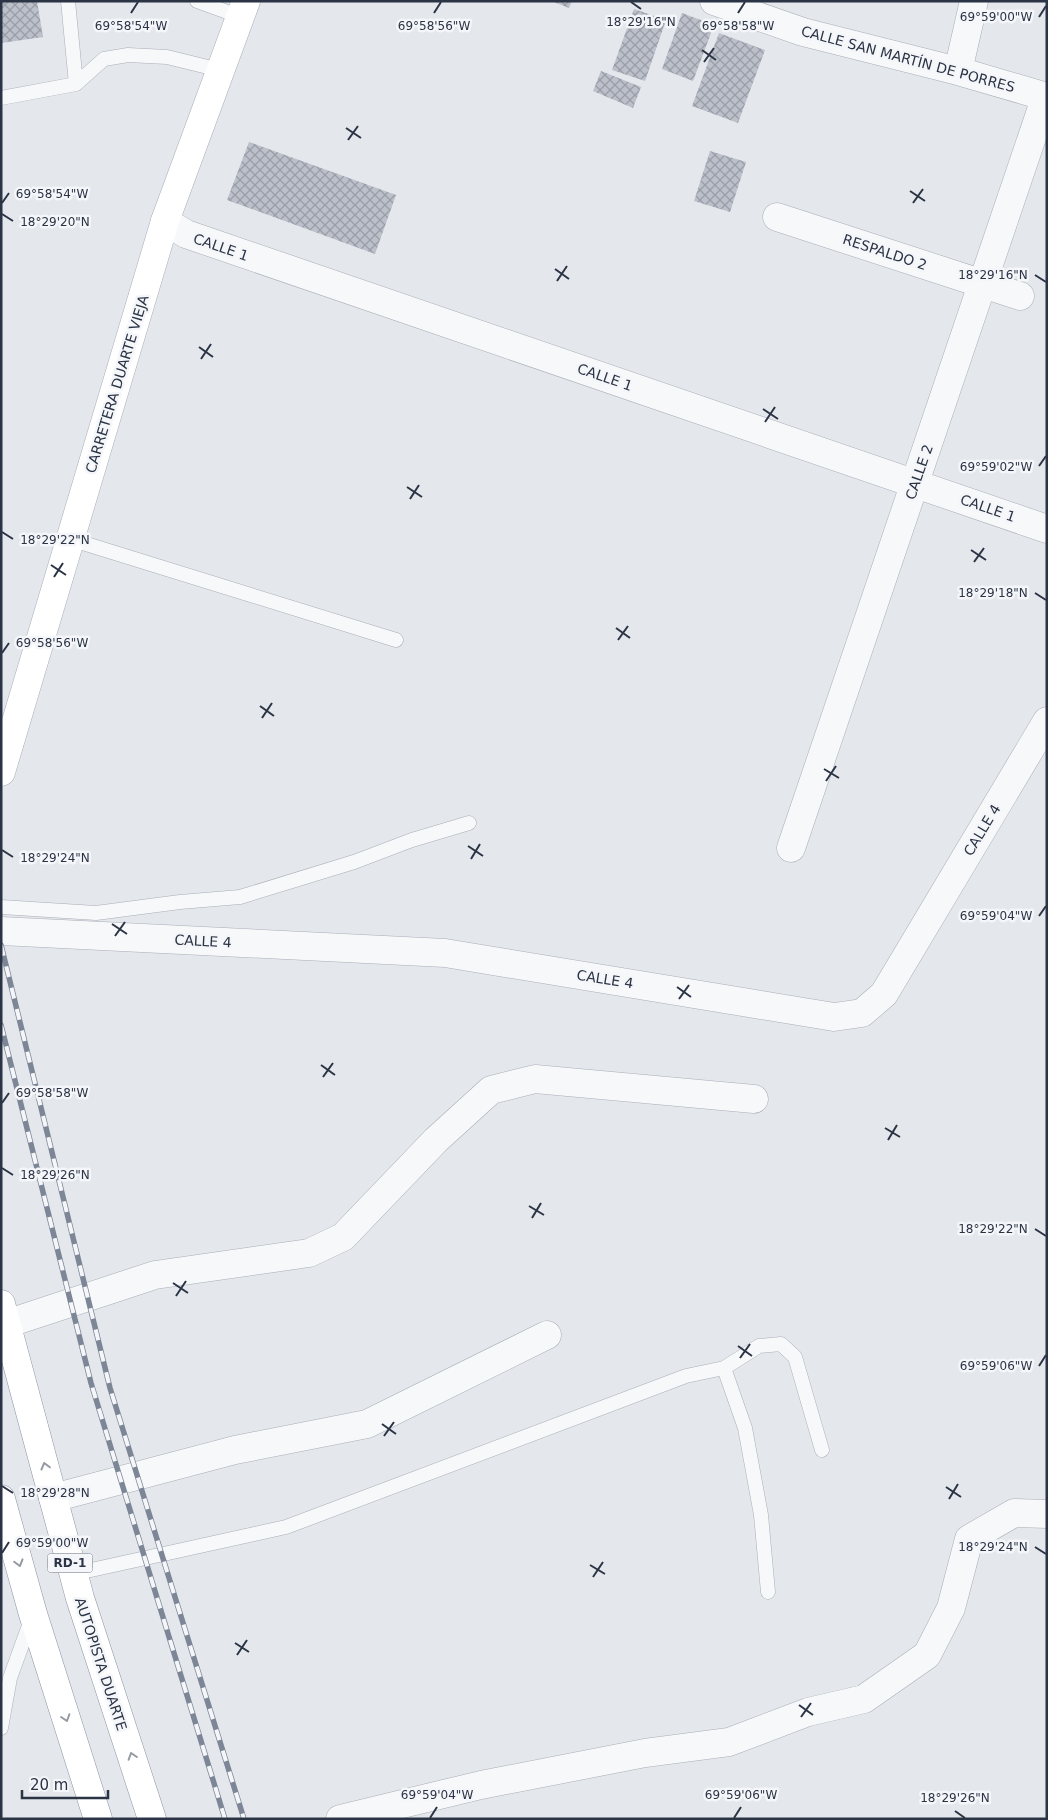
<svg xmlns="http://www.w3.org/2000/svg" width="1048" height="1820" font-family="'DejaVu Sans',sans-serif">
	<defs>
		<pattern id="building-cross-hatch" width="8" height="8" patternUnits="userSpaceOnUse" patternTransform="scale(1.25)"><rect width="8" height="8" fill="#bbc0ca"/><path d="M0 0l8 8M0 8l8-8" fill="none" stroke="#989da6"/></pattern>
	</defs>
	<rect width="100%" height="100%" fill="#e4e7ec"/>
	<path fill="url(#building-cross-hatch)" d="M1,1H37L43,37L1,43Z
		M551,1H572L569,8Z
		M634,9L666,20L645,81L612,70Z
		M682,13L714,25L693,81L662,69Z
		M719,33L765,50L738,123L692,106Z
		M601,71L641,87L633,108L593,91Z
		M249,142L396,195L375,254L227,200Z
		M710,151L746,162L730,212L694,201Z"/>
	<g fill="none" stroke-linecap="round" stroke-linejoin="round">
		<defs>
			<path id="service" d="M68,1L76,84
				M197,1L241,17
				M1,98L76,84L104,59L128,55L167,57L220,70
				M70,539L396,640
				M1,907L96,913L180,902L240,897L354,862L412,840L469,823
				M724,1368L759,1346L781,1344L795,1357L822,1450
				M73,1574L286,1527L686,1376L724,1368L745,1428L761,1515L768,1592
				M1,1728L10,1678L31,1620"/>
			<path id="minor" d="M714,1L803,32L958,71L1047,97
				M958,71L974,1
				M777,217L1020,296
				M165,221L186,234L1047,529
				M791,848L1046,96
				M1,931L445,953L834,1017L862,1013L884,994L1047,721
				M6,1324L155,1275L309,1253L343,1237L436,1140L491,1090L535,1079L754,1099
				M53,1498L235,1450L367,1424L547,1335
				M340,1819L481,1785L645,1753L729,1742L808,1712L864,1699L927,1655L951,1608L969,1539L1014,1513L1047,1514"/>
			<path id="secondary" d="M1,772L165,221L246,1"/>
			<path id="motorway" d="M1,1304L80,1598L152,1819
				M1,1499L33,1614L98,1819"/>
		</defs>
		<use href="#service" stroke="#a9aeb7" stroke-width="15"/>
		<use href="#minor" stroke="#a9aeb7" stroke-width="29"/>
		<use href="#secondary" stroke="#a9aeb7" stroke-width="29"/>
		<use href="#motorway" stroke="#8b94a3" stroke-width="29"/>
		<use href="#service" stroke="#f7f8fa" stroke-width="14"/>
		<use href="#minor" stroke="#f7f8fa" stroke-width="28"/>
		<use href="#secondary" stroke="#fff" stroke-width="28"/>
		<use href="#motorway" stroke="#fff" stroke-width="28"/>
		<defs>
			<path id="rail" d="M1,945L110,1388L244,1819
				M1,1025L91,1383L225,1819"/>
		</defs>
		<use href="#rail" stroke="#7d8696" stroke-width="5.5"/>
		<use href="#rail" stroke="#f4f6f9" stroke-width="4" stroke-dasharray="11" stroke-linecap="butt"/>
	</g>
	<defs><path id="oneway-chevron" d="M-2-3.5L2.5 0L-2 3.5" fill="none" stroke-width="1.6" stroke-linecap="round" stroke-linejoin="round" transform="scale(1.25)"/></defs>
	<g stroke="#959aa2">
		<use href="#oneway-chevron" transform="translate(45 1466) rotate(-105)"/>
		<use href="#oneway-chevron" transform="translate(19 1563) rotate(74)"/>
		<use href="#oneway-chevron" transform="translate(66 1718) rotate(72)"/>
		<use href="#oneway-chevron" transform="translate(132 1756) rotate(-108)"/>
	</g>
	<path fill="none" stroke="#2b3445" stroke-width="2" d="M631,2L641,9M131,13L138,2M434,13L441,2M738,13L745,2M1039,17L1046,6M702,50L716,60M704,62L714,48M346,128L361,138M348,140L358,126M910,191L925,201M2,203L9,193M913,203L923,189M2,214L13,221M555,269L569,279M1035,275L1046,282M557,281L567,266M199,347L213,357M201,359L211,344M763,409L778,419M765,422L775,407M1039,466L1046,456M407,487L422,497M410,499L419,485M2,532L13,539M971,550L986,560M974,562L984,548M51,565L66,575M54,577L63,563M1035,593L1046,600M616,628L630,638M618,640L628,626M2,653L9,643M260,706L274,716M262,718L272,703M824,769L839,778M826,781L836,766M468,846L483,856M2,850L13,857M471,859L480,844M1039,916L1046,906M112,924L127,934M115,936L125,922M677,987L691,997M679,999L689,985M321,1065L335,1075M323,1077L333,1063M2,1103L9,1093M885,1128L900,1137M888,1140L897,1125M2,1168L13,1175M529,1206L544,1215M532,1218L541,1203M1035,1229L1046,1236M173,1283L188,1293M176,1296L186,1281M738,1346L752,1356M740,1358L750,1344M1039,1366L1046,1355M382,1424L396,1434M384,1436L394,1422M2,1486L13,1493M946,1487L961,1497M949,1499L958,1484M1035,1547L1046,1554M2,1553L9,1542M590,1565L605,1574M593,1577L603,1562M235,1643L249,1652M237,1655L247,1640M799,1705L813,1715M801,1717L811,1703M955,1811L965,1818M430,1818L437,1807M734,1818L741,1807"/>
	<g text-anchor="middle" stroke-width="5" stroke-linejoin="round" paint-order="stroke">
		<rect fill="#f4f6f9" stroke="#676e7b" stroke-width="1" x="47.5" y="1553.5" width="45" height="19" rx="4"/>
		<g font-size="12" font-weight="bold" fill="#2b3445">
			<text x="70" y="1567">RD-1</text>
		</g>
		<g font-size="14" fill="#2b3445" stroke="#f4f6f9">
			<text transform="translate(908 59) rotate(15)" y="5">CALLE SAN MARTÍN DE PORRES</text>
			<text transform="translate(221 247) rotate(19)" y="5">CALLE 1</text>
			<text transform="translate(885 252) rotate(18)" y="5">RESPALDO 2</text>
			<text transform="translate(605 377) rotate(19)" y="5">CALLE 1</text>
			<text transform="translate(117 384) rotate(-73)" y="5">CARRETERA DUARTE VIEJA</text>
			<text transform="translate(919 472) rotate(-71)" y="5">CALLE 2</text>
			<text transform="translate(988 508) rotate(19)" y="5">CALLE 1</text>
			<text transform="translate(982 830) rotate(-59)" y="5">CALLE 4</text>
			<text transform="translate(203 941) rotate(3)" y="5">CALLE 4</text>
			<text transform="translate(605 979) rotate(9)" y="5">CALLE 4</text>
			<text transform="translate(101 1664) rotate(72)" y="5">AUTOPISTA DUARTE</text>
		</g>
	</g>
	<g font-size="12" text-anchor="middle" fill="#2b3445" stroke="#f4f6f9" stroke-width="5" stroke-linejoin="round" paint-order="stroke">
		<text x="996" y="21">69°59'00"W</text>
		<text x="641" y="26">18°29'16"N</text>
		<text x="131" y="30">69°58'54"W</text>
		<text x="434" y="30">69°58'56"W</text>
		<text x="738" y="30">69°58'58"W</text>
		<text x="52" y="198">69°58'54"W</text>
		<text x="55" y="226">18°29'20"N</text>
		<text x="993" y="279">18°29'16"N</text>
		<text x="996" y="471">69°59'02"W</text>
		<text x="55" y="544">18°29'22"N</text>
		<text x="993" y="597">18°29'18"N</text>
		<text x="52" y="647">69°58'56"W</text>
		<text x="55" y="862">18°29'24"N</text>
		<text x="996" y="920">69°59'04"W</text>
		<text x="52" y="1097">69°58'58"W</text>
		<text x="55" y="1179">18°29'26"N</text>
		<text x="993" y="1233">18°29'22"N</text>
		<text x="996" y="1370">69°59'06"W</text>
		<text x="55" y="1497">18°29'28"N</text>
		<text x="52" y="1547">69°59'00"W</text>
		<text x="993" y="1551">18°29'24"N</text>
		<text x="437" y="1799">69°59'04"W</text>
		<text x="741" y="1799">69°59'06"W</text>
		<text x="955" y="1802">18°29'26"N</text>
	</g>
	<rect width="1048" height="1820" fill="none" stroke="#2b3445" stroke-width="5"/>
	<path d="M22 1790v8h86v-8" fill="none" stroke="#2b3445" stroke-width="2.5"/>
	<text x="30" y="1790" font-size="15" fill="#2b3445" stroke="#f4f6f9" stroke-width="4" paint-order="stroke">20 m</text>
</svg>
